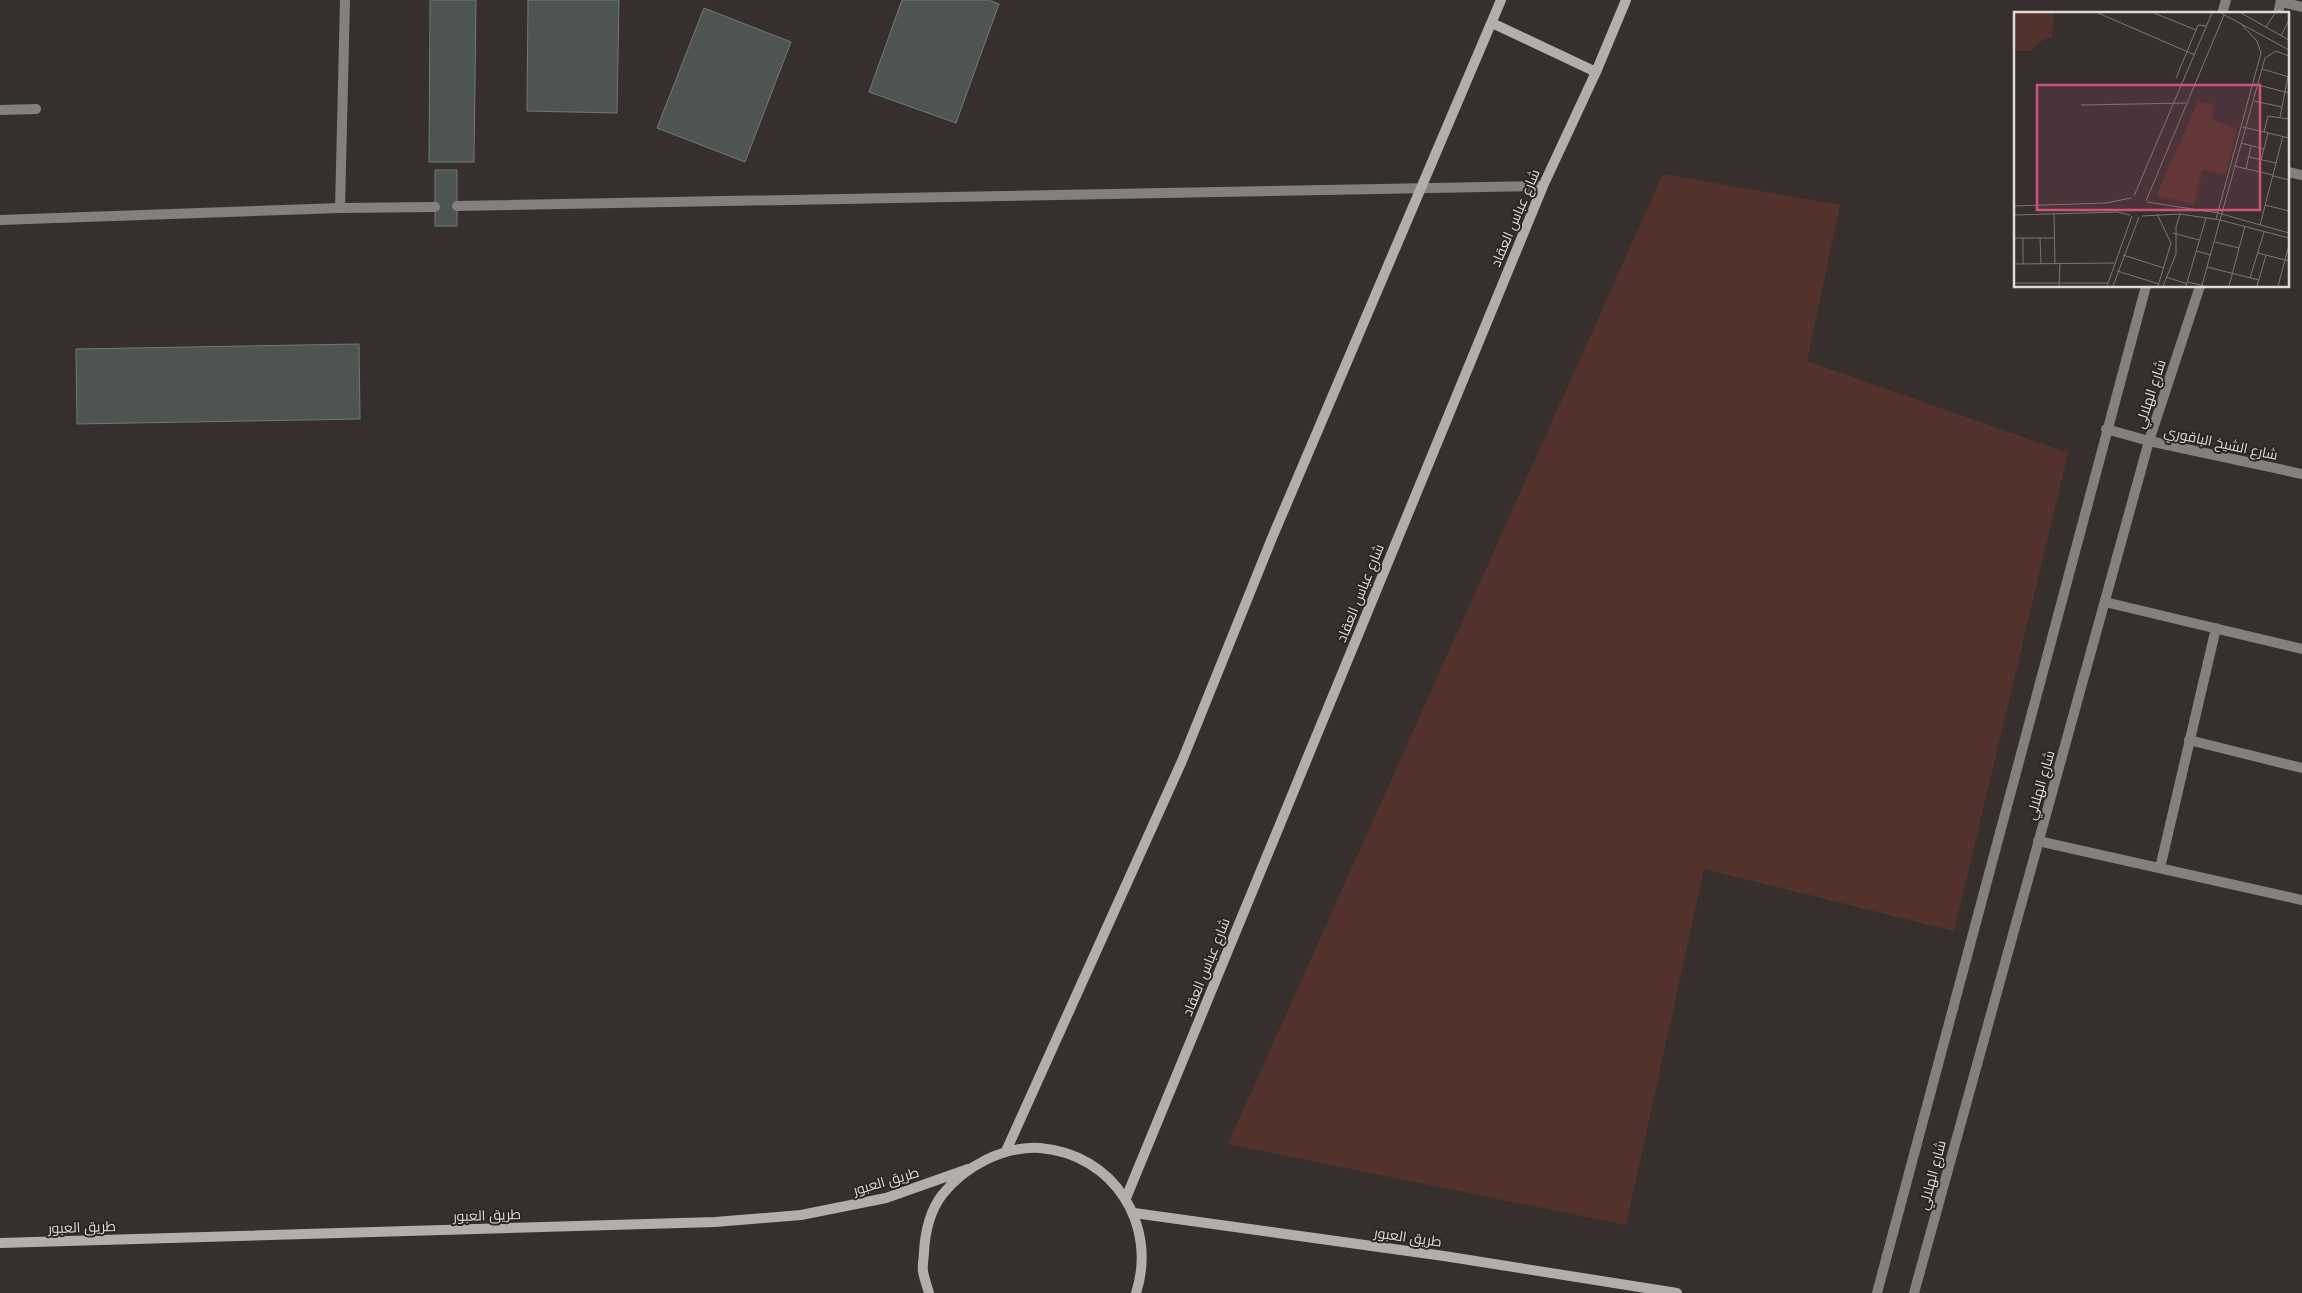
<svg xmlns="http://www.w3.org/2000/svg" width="2302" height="1293" font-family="'DM Sans',Cairo,sans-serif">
	<rect width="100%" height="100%" fill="#362f2d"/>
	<path fill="#53322b" d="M1663,174L1840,205L1807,361L2068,453L1954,931L1704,869L1626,1225L1228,1144Z"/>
	<path fill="#4d5451" stroke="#707975" d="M430,0H476L474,162H429Z
		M528,0H619L617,113L527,111Z
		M902,0H988L999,4L956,123L869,92Z
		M704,8L791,42L745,162L657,128Z
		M435,170H457V226H435Z
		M359,344L360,419L77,424L76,349Z"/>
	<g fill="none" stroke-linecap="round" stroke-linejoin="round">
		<path stroke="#84807f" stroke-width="10" d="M0,110L36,109
			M340,208L345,0
			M0,220L340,208L435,207"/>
		<path stroke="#84807f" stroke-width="10" d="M2281,2L2302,7
			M2222,14L2226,0
			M2278,14L2281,0
			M2288,172L2302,175
			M457,206L1543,186
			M2106,429L2149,441L2302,474
			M2105,602L2302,649
			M2189,740L2302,768
			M2038,841L2302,900
			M2160,868L2216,628
			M1877,1293L2146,286
			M1914,1293L2149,441L2200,286"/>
		<path stroke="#b3adab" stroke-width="10" d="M1492,23L1596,72
			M1006,1151L1182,761L1272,538L1501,0
			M1126,1198L1543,186L1596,72L1626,0
			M1134,1213L1444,1256L1677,1293
			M0,1243L715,1222L801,1215L886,1198L968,1169
			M929,1293C927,1286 924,1278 923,1271C922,1265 924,1258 924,1252C925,1234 930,1211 942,1195C965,1166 1003,1146 1040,1148C1114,1154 1158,1225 1136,1293"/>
	</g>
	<g text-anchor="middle" stroke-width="4" stroke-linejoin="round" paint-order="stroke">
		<g font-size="14" fill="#e0dbda" stroke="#2c2524">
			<text transform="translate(1515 218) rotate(-67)" y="5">شارع عباس العقاد</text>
			<text transform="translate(2150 394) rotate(-72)" y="5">شارع الهلالي</text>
			<text transform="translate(2221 443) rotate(12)" y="5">شارع الشيخ الباقوري</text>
			<text transform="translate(1360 593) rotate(-68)" y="5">شارع عباس العقاد</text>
			<text transform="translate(2040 785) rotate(-74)" y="5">شارع الهلالي</text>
			<text transform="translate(1206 967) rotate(-68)" y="5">شارع عباس العقاد</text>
			<text transform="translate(1932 1175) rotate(-75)" y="5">شارع الهلالي</text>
			<text transform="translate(886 1181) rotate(-16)" y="5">طريق العبور</text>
			<text transform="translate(487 1215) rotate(-2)" y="5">طريق العبور</text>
			<text transform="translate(82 1227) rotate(-2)" y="5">طريق العبور</text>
			<text transform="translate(1408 1237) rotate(8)" y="5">طريق العبور</text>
		</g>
	</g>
	<g transform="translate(2014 12)">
		<rect width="275" height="275" fill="#362f2d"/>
		<path d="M0,1H40L38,26L32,25L17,39H0ZM184,90L201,93L198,108L223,117L212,163L188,157L180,192L142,184Z" fill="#53322b"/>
		<path fill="none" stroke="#7a7472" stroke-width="1" d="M84,1L181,43M140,1L182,18M207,1L275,38M227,1L275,28M252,15L261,1M267,24L275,8M248,57L275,65M162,66L184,13L193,14M244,73L275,81M240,89L268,95M67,93L172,91M266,105L274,64M229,115L275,126M250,120L254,104L275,107M227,131L250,137M235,145L262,151M247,148L254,121M220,154L259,163M232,157L237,134M259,164L275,168M120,184L198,1M132,189L210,3M133,190L204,201L275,221M251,193L275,199M0,194L92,191L117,186M40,202L41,252M143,202L157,231L144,274M0,203L103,200L116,203M128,204L166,202L206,208L275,226M202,207L247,41L243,29L228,13M246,213L269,124M159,221L185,228M0,226H40M9,226V252M26,226L27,252M201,230L225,236M182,239L197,243M244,241L275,249M109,243L150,256M0,252L100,251M193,255L245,268M103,259L145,272M152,265L173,272M236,266L250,220M174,270L191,274M0,271H94M188,273L251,46L262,39L275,44M45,274L46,252M93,274L118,204M99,274L125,205M149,274L162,242V215L166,202M172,274L192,206M215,274L231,214M243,274L252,243M264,274L275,233"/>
		<path fill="#cb5281" fill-opacity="0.15" stroke="#cb5281" stroke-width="2.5" d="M23,73H246V198H23Z"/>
		<rect width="275" height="275" fill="none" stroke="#e0dbda" stroke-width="2.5"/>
	</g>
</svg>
